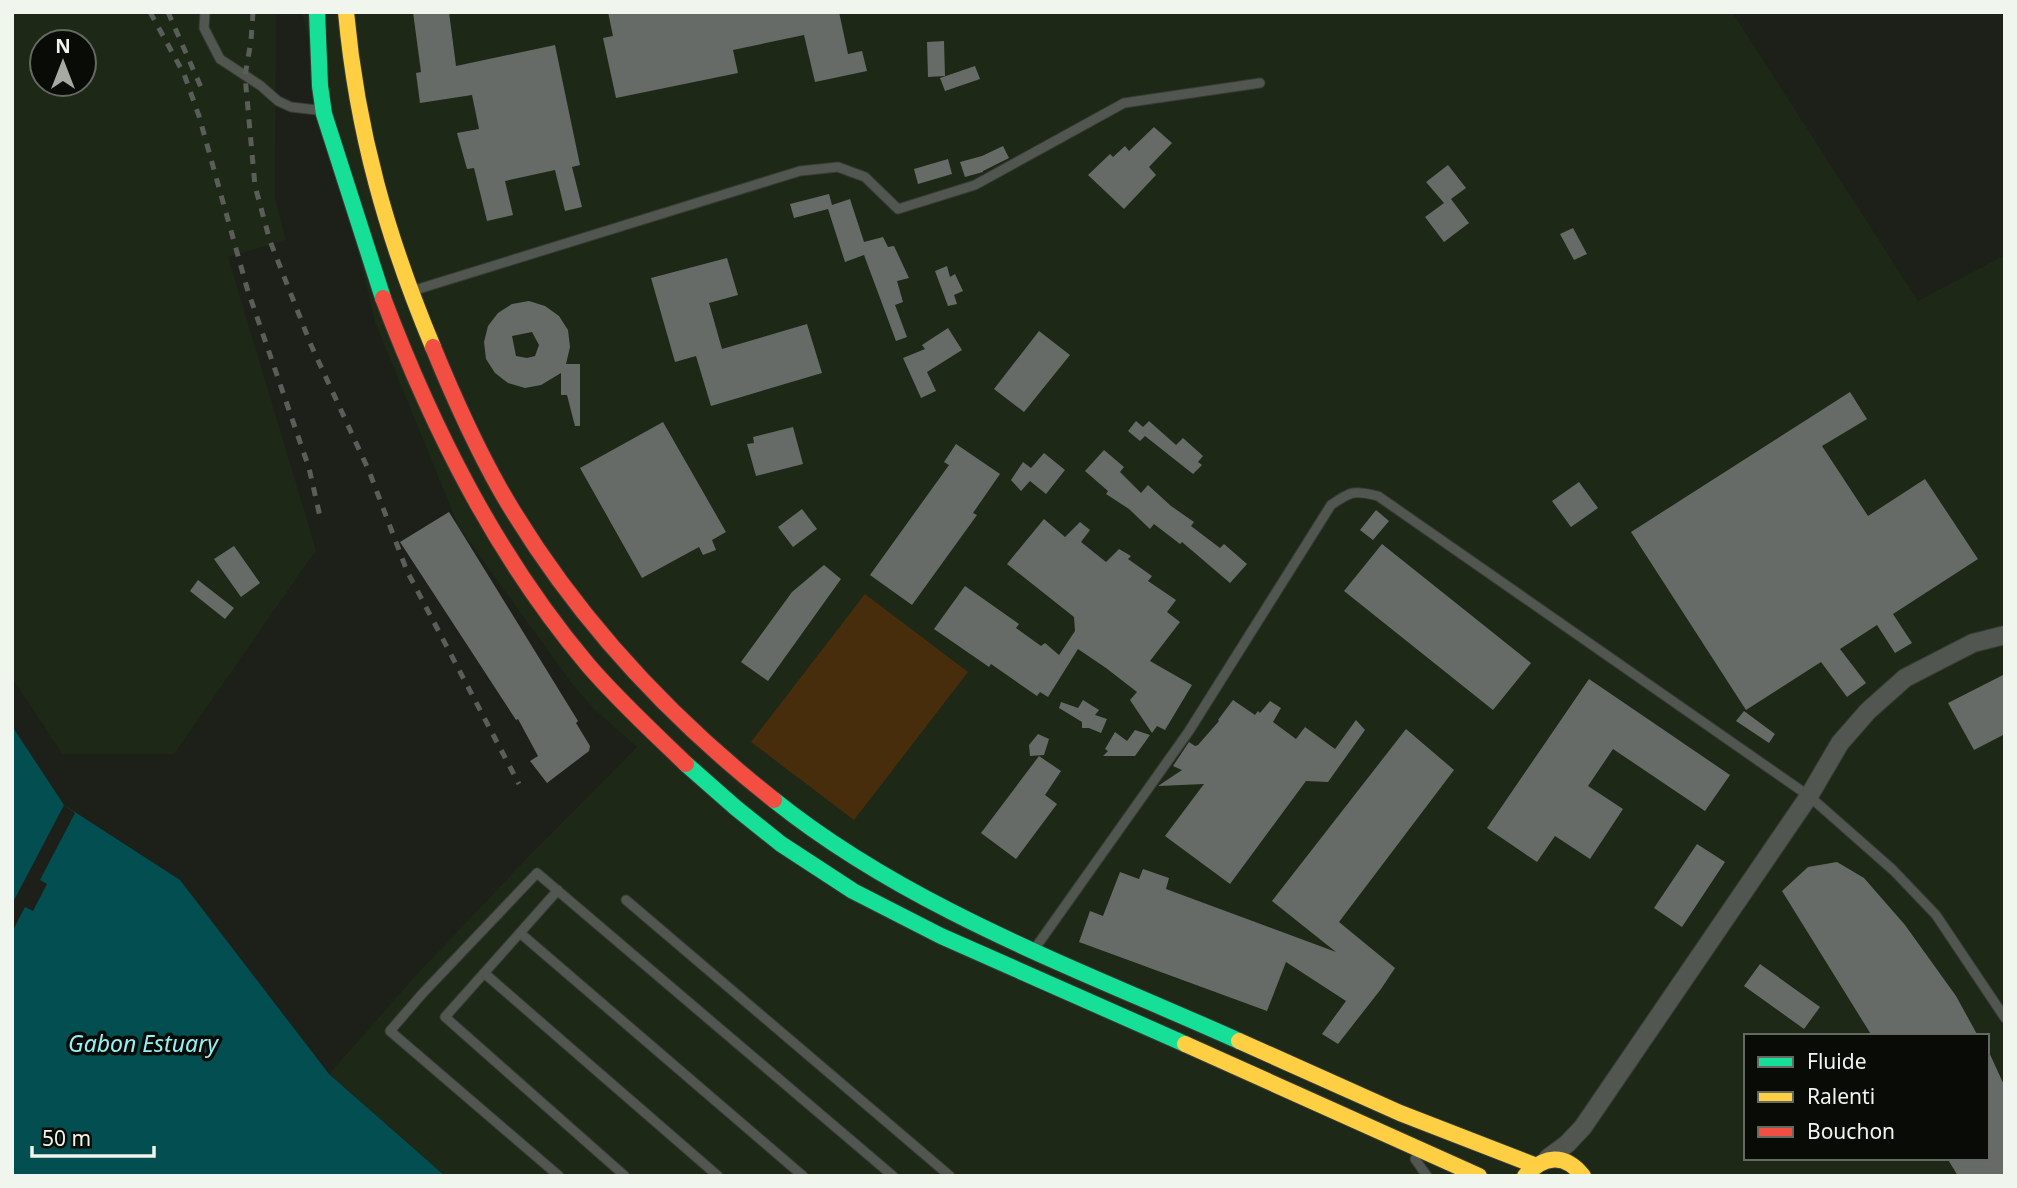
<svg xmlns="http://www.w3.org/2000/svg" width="2017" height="1188" font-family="'Noto Sans',sans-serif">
	<rect width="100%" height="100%" fill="#1c2019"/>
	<path fill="#1e2817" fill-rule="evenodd" d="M12,12H276L275,198L286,240L228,257L316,550L174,754H62L12,677ZM42,42H84V84H42Z
		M302,12H1732L1918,301L2005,255V1176H445L329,1074L419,972L531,854L637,747L592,707L573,685L459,527L375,322ZM1746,1036H1987V1158H1746Z"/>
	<path fill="#472d0c" d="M865,594L968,672L854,820L751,742Z"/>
	<path fill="#034e51" d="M12,726L64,805L180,880L329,1074L445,1176H12Z"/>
	<path fill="#1c2019" d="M64,805L75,813L40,880L47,884L33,911L25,907L12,932V904Z"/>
	<path fill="#666b67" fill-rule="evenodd" d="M413,12H449L456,66L555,45L580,165L572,167L582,207L565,211L555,170L505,181L513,215L487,221L474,168L467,169L457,133L479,129L472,95L420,103L416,73L421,72Z
		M608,12H839L848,54L862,51L867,71L815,82L804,35L733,50L738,73L616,98L603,38L613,36Z
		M944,41L945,76L928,77L927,42Z
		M975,66L980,79L945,91L940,78Z
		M1154,127L1172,143L1149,167L1156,175L1124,209L1088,175L1110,154L1113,157L1125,146L1129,151Z
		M1003,146L1009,158L983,171V172L965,177L960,162L982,156Z
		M948,159L952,174L918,184L914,169Z
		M1448,165L1466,188L1451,199L1469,223L1444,242L1425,217L1444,203L1426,182Z
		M829,194L832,205L850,199L864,242L883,237L888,247L894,246L909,278L897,281L903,302L895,305L907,337L896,341L864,255L845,262L828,209L794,218L790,204Z
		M1573,228L1587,254L1574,260L1560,234Z
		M727,258L738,295L709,303L722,349L807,324L822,373L711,406L696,356L675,362L651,278Z
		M947,266L950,277L955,274L963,291L954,295L957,304L948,306L935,271Z
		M529,301L545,306L559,316L568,330L570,347L566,364H580V426H575L567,395H561V373L541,385L525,388L508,383L495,373L486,359L484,342L488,326L498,313L512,304ZM532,332L539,345L535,356L527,358L516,356L512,336Z
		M948,328L962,350L927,372L936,391L921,398L903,358L925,349L922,345Z
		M1039,331L1070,355L1024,412L994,389Z
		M1850,392L1867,419L1822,446L1868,516L1925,479L1978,559L1893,614L1912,643L1895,653L1877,625L1840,649L1866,683L1847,697L1821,662L1746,710L1631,532Z
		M1136,421L1143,427L1149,421L1176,445L1183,438L1203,456L1198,462L1202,465L1193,474L1145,436L1140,441L1128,431Z
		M663,422L726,532L712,540L716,550L703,555L699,547L642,578L580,468Z
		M793,427L803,464L756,476L747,444L754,443L753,437Z
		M956,444L1000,474L973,513L977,515L912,605L870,575L949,465L944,462Z
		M1104,450L1124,467L1120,472L1141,493L1148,485L1171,506L1194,522L1191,526L1220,548L1224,544L1247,564L1230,583L1182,542L1180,544L1154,524L1150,529L1129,509L1106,494L1108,491L1085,471Z
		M1044,453L1065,470L1046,494L1030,481L1021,491L1011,480L1023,462L1031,468Z
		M1579,482L1598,508L1571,527L1552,501Z
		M802,509L817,529L793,547L778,527Z
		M1376,510L1389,521L1373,540L1360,530Z
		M449,512L578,721L576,723L590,746L589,751L547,783L530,761L538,756L518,719L516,720L400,542Z
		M1044,519L1065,537L1080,522L1090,530L1081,542L1106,562L1119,549L1131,556L1128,559L1152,576L1148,581L1176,600L1167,612L1180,622L1150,661L1192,685L1165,730L1157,726L1152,733L1130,700L1137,692L1106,668L1078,649L1048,697L1040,692L1037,696L991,664L989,667L934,629L965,586L1019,624L1016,628L1041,646L1045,643L1059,655L1075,631L1074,617L1007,564Z
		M1382,544L1531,663L1493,710L1344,591Z
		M234,546L260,583L241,597L214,559Z
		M824,565L841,579L768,681L741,662L792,592Z
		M198,580L234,608L225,619L190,591Z
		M2005,674V734L1974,750L1948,703Z
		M1589,679L1730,775L1705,811L1613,749L1588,786L1623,809L1590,859L1555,836L1537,862L1487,828Z
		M1083,700L1099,710L1095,715L1107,719L1101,733L1089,728H1082V722L1059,708L1061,702L1078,708Z
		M1233,700L1255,715L1258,711L1260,713L1270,701L1281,708L1273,722L1296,739L1305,727L1335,749L1356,720L1365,730L1328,782L1306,781L1230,884L1165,836L1204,784L1158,786L1182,770L1173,766L1189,742L1195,746L1198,745L1219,721L1218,720Z
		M1744,711L1775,734L1769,743L1736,721Z
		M1406,729L1454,770L1339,922L1395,968L1381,989L1338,1044L1322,1034L1346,1001L1286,962L1267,1011L1079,942L1090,911L1103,916L1120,872L1139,879L1143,869L1169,878L1166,889L1336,952L1272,901Z
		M1135,730L1150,735L1135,756H1103L1108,751L1105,749L1115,732L1127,741Z
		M1038,734L1049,739L1044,755L1030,756L1029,745Z
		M1039,756L1061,771L1045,795L1057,804L1016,859L981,833Z
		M1697,844L1725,862L1682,927L1654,908Z
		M1837,862L1864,878L1905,925L1956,996L1978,1036H1872L1782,891L1808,867Z
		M1760,964L1820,1007L1804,1029L1744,986Z
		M1987,1048L2005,1087V1176H1958L1947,1158H1987Z"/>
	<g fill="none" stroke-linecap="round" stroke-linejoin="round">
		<defs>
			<path id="lane" d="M205,12L204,28L220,59L261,86L278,101L291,107L317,110
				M415,290L800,171L838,167L865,177L898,209L975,185L1124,103L1260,83
				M558,890L445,1017L625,1176
				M626,900L950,1176
				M520,933L803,1176
				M1038,944L1189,731L1331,505C1351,491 1354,490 1378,496L1809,796L1893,870L1936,915L2005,1018
				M484,973L718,1176
				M1415,1159L1427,1176
				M559,1176L390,1031L422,994L537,873L893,1176"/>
			<path id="street" d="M1548,1158L1567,1144L1583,1127L1809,796L1840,743L1868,711L1905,678L1973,643L2005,635"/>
			<path id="fast" d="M317,12L320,86L324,114L383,298
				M686,764L736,808L781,844L853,891L941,936L1185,1044
				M774,800C910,909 1081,970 1239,1041"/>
			<path id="slow" d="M346,12C357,132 387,237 433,347
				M1239,1041L1400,1113L1534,1165
				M1185,1044L1479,1176
				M1525,1176C1544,1155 1565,1153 1583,1176"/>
			<path id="jam" d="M383,298C433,430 497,557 588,665C618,700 653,732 686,764
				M433,347C453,396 475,445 501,491C571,612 665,714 774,800"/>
		</defs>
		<use href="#lane" stroke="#383c37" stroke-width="11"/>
		<use href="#street" stroke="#383c37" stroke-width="20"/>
		<use href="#fast" stroke="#383c37" stroke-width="18"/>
		<use href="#slow" stroke="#383c37" stroke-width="18"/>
		<use href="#jam" stroke="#383c37" stroke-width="18"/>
		<use href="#lane" stroke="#525650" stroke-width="9"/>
		<use href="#street" stroke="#525650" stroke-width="18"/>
		<use href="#fast" stroke="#16e098" stroke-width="16"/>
		<use href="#slow" stroke="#ffcf43" stroke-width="16"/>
		<use href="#jam" stroke="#f24e42" stroke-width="16"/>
		<path stroke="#5a5d58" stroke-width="5" stroke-dasharray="9 9" stroke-linecap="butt" d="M150,12L184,74L199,116L247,288L309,468L321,521
			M168,12L204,94
			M253,12L251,41L245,76L255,186L270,241L311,345L369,471L407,571L519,784"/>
	</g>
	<g text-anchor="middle" stroke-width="7" stroke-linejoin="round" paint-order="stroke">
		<g font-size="23" font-style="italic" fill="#98f0f7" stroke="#080b06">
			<text x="143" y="1052">Gabon Estuary</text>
		</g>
	</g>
	<rect width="2017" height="1188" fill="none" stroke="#f0f5ed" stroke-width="28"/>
	<rect x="1744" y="1034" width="245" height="126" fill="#080b06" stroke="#656962" stroke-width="2"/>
	<rect x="1758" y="1057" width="35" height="10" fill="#16e098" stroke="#656962" stroke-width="2"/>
	<text x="1807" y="1069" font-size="21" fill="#f0f5ed">Fluide</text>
	<rect x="1758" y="1092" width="35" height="10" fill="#ffcf43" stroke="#656962" stroke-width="2"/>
	<text x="1807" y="1104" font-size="21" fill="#f0f5ed">Ralenti</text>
	<rect x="1758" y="1127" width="35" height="10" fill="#f24e42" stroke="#656962" stroke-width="2"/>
	<text x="1807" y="1139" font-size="21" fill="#f0f5ed">Bouchon</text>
	<g transform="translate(63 63)"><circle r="33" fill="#080b06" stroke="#656962" stroke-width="2"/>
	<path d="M0-5L12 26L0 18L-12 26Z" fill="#a6aaa3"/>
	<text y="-10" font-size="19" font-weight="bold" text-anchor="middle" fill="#f0f5ed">N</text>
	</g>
	<path d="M32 1146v10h122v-10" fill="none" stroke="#f0f5ed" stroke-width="3.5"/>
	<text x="42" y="1146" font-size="21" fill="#f0f5ed" stroke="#080b06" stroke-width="5" paint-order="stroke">50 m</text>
</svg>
